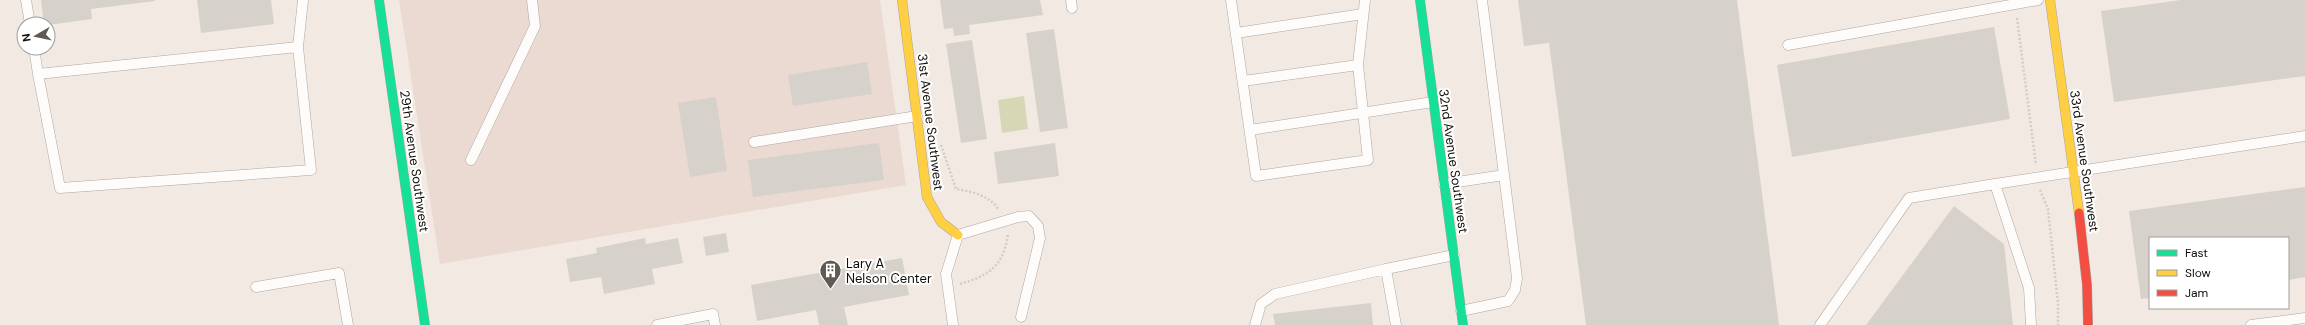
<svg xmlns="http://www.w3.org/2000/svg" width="2305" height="325" font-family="'DM Sans',sans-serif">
	<rect width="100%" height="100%" fill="#f2eae2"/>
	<path fill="#ebdad2" d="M399,0H880L906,185L440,264Z"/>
	<path fill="#d6d7b4" d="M1024,96L1028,129L1002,133L998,100Z"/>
	<path fill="#d7d1cb" d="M41,0H155V1L91,9L92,19L48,25L44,24Z
		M197,0H271L274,24L201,33Z
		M940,0H1040L1043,15L969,25L970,34L954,36L953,28L944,29Z
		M1518,0H1737L1779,325H1586L1549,43L1524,46Z
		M2181,0H2305V76L2114,102L2101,11Z
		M1994,27L2010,119L1792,157L1777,65Z
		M1054,29L1068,128L1040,132L1026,33Z
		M972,40L987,139L961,143L946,44Z
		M867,62L872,94L793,106L788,75Z
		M716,97L727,171L690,177L678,103Z
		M879,143L884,180L753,197L748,160Z
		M1055,143L1059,176L998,184L994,152Z
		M2305,187V277L2288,280V238H2150V298L2141,299L2129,211Z
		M1954,206L2004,244L2013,325H1866Z
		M726,233L729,252L706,256L703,237Z
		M645,238L646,244L678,238L683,263L652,269L655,284L604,294L601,277L570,282L566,259L597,253L596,248Z
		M902,258L909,295L844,307L848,325H819L816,310L757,321L751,285Z
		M1371,303L1373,325H1275L1273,314Z"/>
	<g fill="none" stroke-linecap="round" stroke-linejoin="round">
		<defs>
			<path id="lane" d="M26,0L30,24
				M1071,0L1072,8
				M1231,0L1256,176L1368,160L1358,65L1365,0
				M1236,33L1363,14
				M1788,45L2038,0
				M34,48L38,74L298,47L303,0
				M38,74L60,188L311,170L298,47
				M1243,81L1358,65
				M1250,130L1433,102
				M754,142L917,116
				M471,160L535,26L532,0
				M1444,184L1504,175
				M256,287L339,273L348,325
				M1461,311L1508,301L1515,290L1517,278L1482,0
				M657,325L713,314L715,325
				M953,325L946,274L958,235L1018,217L1029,216L1038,226L1040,238L1021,317
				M1255,325L1261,304L1275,294L1386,269
				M1396,325L1386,269L1454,255
				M1820,325L1909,198L1995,184
				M2031,325L2029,288L1995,184L2305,136
				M2251,325L2305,318"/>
			<path id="fast" d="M379,0L425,325
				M1420,0L1463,325"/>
			<path id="slow" d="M902,0L927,197L941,222L958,235
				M2050,0L2079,213"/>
			<path id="jam" d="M2079,213L2087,285L2088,325"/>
		</defs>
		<use href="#lane" stroke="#aca6a0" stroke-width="11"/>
		<use href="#fast" stroke="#aca6a0" stroke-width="10"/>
		<use href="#slow" stroke="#aca6a0" stroke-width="10"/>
		<use href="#jam" stroke="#aca6a0" stroke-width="10"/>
		<path stroke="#cfcdca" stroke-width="2.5" stroke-dasharray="2 2" stroke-linecap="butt" d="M2017,18L2036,165
			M941,145L956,189C970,191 991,196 998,209
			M2040,190L2048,209L2058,303V325
			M960,284C988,276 1004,266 1008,234"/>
		<use href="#lane" stroke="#fdfcfb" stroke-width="10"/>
		<use href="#fast" stroke="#16e098" stroke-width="9"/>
		<use href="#slow" stroke="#ffcf43" stroke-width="9"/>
		<use href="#jam" stroke="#f24e42" stroke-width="9"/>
	</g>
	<defs>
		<symbol id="building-pin" viewBox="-11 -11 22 30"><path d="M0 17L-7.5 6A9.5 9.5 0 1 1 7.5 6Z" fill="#5f5a54" stroke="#fff"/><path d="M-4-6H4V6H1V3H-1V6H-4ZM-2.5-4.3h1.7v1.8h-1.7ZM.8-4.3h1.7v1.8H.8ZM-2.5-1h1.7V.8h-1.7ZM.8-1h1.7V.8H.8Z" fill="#fff"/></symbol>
	</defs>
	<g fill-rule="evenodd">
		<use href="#building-pin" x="818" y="258" width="25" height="34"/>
	</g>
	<g text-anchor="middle" stroke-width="4" stroke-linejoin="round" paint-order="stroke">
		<g font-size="13" fill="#100c07" stroke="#fff">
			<text transform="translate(931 122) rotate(83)" y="5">31st Avenue Southwest</text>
			<text transform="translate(415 161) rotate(82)" y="5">29th Avenue Southwest</text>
			<text transform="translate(1454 161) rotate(82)" y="5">32nd Avenue Southwest</text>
			<text transform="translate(2085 161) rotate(82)" y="5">33rd Avenue Southwest</text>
		</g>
		<g font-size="13" fill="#100c07" stroke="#fff" text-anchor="start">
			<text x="846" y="268">Lary A<tspan x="846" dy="15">Nelson Center</tspan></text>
		</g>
	</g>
	<rect x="2149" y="237" width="140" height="72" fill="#ffffff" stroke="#9f9e9c"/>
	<rect x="2157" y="250" width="20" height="6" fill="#16e098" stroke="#9f9e9c"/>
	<text x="2185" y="257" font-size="12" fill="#100c07">Fast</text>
	<rect x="2157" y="270" width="20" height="6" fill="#ffcf43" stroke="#9f9e9c"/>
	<text x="2185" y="277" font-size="12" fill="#100c07">Slow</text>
	<rect x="2157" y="290" width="20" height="6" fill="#f24e42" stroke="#9f9e9c"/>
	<text x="2185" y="297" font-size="12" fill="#100c07">Jam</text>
	<g transform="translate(36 36) rotate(261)"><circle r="19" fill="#ffffff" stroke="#9f9e9c"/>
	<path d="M0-3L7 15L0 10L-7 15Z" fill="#5f5a54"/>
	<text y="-6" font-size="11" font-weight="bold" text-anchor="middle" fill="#100c07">N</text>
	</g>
</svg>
